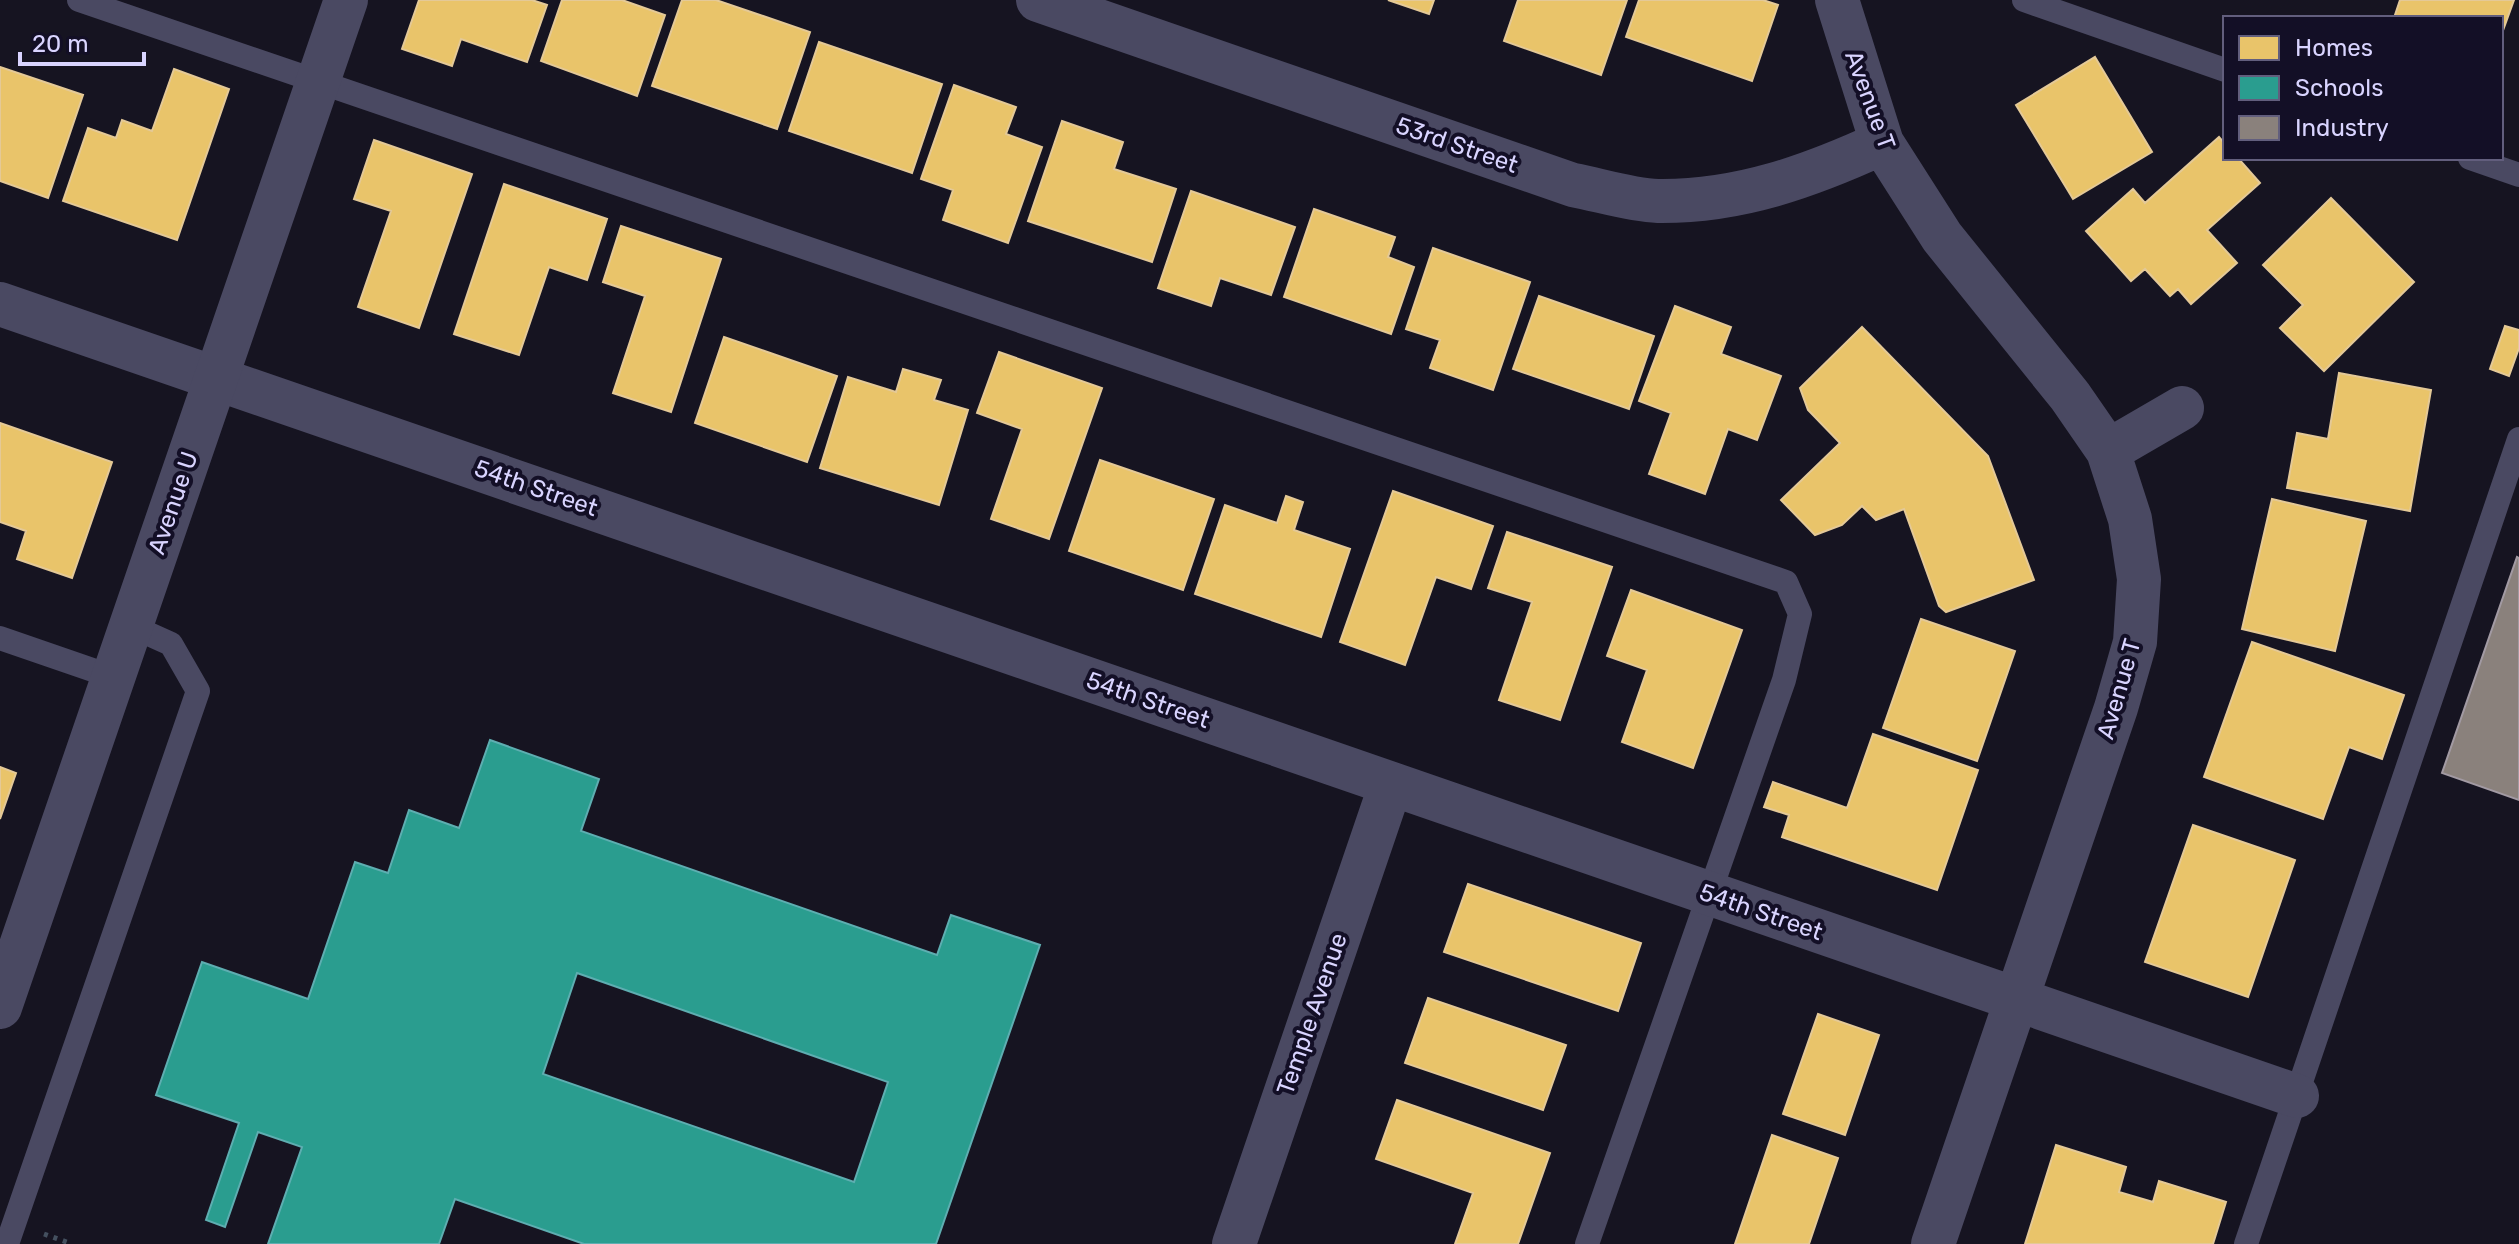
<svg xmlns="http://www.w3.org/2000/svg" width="2519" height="1244" font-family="Rubik,sans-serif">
	<rect width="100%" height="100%" fill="#161421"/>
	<path fill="#e9c46a" stroke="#e4c997" stroke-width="2" d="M419,0H532L547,5L527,62L461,39L452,66L402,49Z
		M562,0H622L665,15L637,96L541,61Z
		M682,0H716L810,32L777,129L652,86Z
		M1388,0H1434L1429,14Z
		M1518,0H1627L1601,75L1504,41Z
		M1639,0H1763L1778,5L1752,81L1626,37Z
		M2400,0H2514L2501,36V18H2394Z
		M819,42L942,84L912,173L789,131Z
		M2095,57L2152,152L2073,199L2016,105Z
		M0,67L83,95L48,198L0,181Z
		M174,69L229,89L177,240L63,201L88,128L116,138L122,120L152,131Z
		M954,85L1016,107L1006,134L1042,147L1008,243L943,220L953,190L921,179Z
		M1062,121L1123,142L1114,169L1176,189L1152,262L1028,221Z
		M2219,137L2225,144V158H2238L2260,183L2207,230L2237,263L2191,304L2178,289L2170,296L2145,269L2131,281L2086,231L2133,189L2145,203Z
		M374,140L472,174L419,328L358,307L391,211L354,199Z
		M504,184L607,219L587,280L549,267L519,355L454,334Z
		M1191,191L1295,227L1271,295L1220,278L1211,306L1158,288Z
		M2331,198L2414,282L2324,371L2280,328L2303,305L2263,265Z
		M1314,209L1395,237L1388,257L1414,267L1391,334L1284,297Z
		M621,226L721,259L671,412L613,393L645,296L603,282Z
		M1433,248L1530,282L1493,390L1430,368L1440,340L1406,329Z
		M1539,296L1654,336L1629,409L1513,369Z
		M1675,306L1731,327L1721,354L1781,376L1757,440L1728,429L1705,494L1649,474L1671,413L1639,401Z
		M2505,326L2519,330V348L2509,376L2490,369Z
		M1862,327L1988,456L2034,580L1946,612L1939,606L1904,509L1876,520L1862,506L1842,525L1815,535L1781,500L1840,443L1808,410L1800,388Z
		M724,337L837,376L807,462L695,423Z
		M999,352L1102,388L1049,539L991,519L1022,429L977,413Z
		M903,369L941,380L934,400L968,410L939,505L820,468L848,377L896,392Z
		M2339,373L2431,390L2410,511L2287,488L2297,433L2328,439Z
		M0,423L112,462L72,578L17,559L26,531L0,522Z
		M1100,460L1214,499L1183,590L1069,551Z
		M1393,491L1493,526L1471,589L1436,577L1405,665L1340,642Z
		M1286,496L1303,502L1294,530L1350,549L1321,637L1195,594L1225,505L1277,523Z
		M2272,499L2366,521L2335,651L2242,629Z
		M1507,532L1612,567L1560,720L1499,700L1532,602L1488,588Z
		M1631,590L1742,630L1693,768L1622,742L1647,670L1607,656Z
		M1921,619L2015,651L1977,761L1883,728Z
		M2252,642L2404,695L2382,759L2349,747L2323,819L2204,777Z
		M1873,734L1978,770L1937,890L1782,837L1789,815L1764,807L1773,782L1847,808Z
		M0,767L16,773L0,819Z
		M2193,825L2295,860L2248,997L2145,962Z
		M1468,884L1641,943L1618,1011L1444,952Z
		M1428,998L1566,1045L1543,1110L1405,1063Z
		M1818,1014L1879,1035L1845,1135L1783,1114Z
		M1397,1100L1550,1153L1518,1244H1455L1473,1193L1376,1159Z
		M1772,1135L1838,1158L1809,1244H1735Z
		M2056,1145L2126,1167L2119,1192L2153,1202L2159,1181L2226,1202L2213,1244H2025Z"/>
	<path fill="#2a9d8f" stroke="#5eaeb1" stroke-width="2" fill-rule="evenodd" d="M490,740L599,779L581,831L937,955L951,915L1040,945L936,1244H584L455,1199L439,1244H268L302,1147L258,1132L225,1227L206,1220L239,1123L156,1095L202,962L308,999L355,862L388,873L409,810L459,828ZM577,973L888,1082L854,1182L543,1074Z"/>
	<path fill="#8a817c" stroke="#a29aa3" stroke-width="2" d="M2517,557L2519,558V800L2442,773Z"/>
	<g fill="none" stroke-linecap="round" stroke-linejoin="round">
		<path stroke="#44505f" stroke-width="5" stroke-dasharray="4 6" stroke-linecap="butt" d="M44,1234L72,1244"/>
		<path stroke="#4a4962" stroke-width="24" d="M79,0L1786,582L1800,614L1784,680L1587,1244
			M2024,0L2225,70
			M2470,158L2519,175
			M0,638L113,677
			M7,1244L198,691L171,644L131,626
			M2246,1244L2519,439"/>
		<path stroke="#4a4962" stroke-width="44" d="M1038,0L1573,185C1600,190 1630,200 1658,201C1739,202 1810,176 1882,143
			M1837,0L1882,143L1942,237L2070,396L2108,451L2130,519L2139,579L2135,642L2116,708L1933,1244
			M0,304L2297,1096
			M2108,451L2182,408
			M1234,1244L1391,784"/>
		<path stroke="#4a4962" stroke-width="44" d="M0,1007L346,0"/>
	</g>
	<g text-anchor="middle" stroke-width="8" stroke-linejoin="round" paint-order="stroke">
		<g font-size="24" fill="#d9d4ff" stroke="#130f26">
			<text transform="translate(1870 100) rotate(70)" y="8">Avenue T</text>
			<text transform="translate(1457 145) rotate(19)" y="8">53rd Street</text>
			<text transform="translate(536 488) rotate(19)" y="8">54th Street</text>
			<text transform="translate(173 503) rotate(-71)" y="8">Avenue U</text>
			<text transform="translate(2119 689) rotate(-74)" y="8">Avenue T</text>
			<text transform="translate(1148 700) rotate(19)" y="8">54th Street</text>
			<text transform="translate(1761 912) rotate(19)" y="8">54th Street</text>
			<text transform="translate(1312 1014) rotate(-71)" y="8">Temple Avenue</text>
		</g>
	</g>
	<rect x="2223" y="16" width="280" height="144" fill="#130f26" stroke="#625e7d" stroke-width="2"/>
	<rect x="2239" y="36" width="40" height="24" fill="#e9c46a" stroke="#625e7d" stroke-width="2"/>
	<text x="2295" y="56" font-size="24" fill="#d9d4ff">Homes</text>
	<rect x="2239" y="76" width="40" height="24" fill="#2a9d8f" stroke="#625e7d" stroke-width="2"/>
	<text x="2295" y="96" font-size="24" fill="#d9d4ff">Schools</text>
	<rect x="2239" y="116" width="40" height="24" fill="#8a817c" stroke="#625e7d" stroke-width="2"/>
	<text x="2295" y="136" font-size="24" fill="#d9d4ff">Industry</text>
	<path d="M20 52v12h124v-12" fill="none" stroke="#d9d4ff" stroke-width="4"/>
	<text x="32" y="52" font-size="24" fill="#d9d4ff" stroke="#130f26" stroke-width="6" paint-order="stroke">20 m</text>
</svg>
